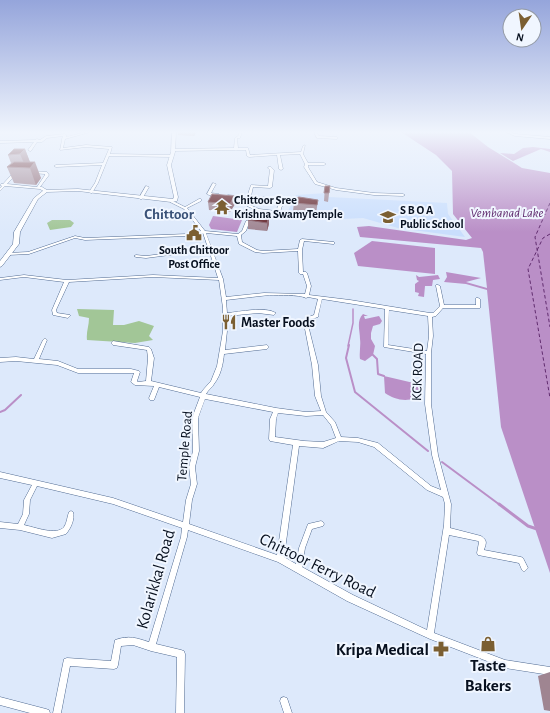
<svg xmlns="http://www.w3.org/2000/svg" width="550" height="713" font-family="'Alegreya Sans',sans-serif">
	<rect width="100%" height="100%" fill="#dde9fb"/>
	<path fill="#c9defd" d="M327,193L329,197L447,203L448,214L465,237L398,228L363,218L343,219L288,211L296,195Z"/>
	<path fill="#a2c697" d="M52,220H70L74,223L71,227L50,230L47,223Z
		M77,309L114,310L113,325H124L139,321L154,326L149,336L153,340L135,343L87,340C86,332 89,326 89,318L79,316Z"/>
	<path fill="#ba8fc7" d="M401,132H469L488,147L522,168L550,173V573L501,427L487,290L466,284L444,282L447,277L446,272L481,278L466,282L487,288L483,252L481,248L360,237L357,227L369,226L466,240L472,238L453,214L452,171L436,155Z
		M533,147L550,149V152L541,149L513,161L500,153L514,154L523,148Z
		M213,216L242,220L237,232L211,229L209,225Z
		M372,241L435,248V274L358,266L354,253Z
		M416,275L419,277L438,275L440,279L433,280L432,286H425L424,297L418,296L419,293L415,292V284L419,281L417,280Z
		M363,314L368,316H364L365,319L379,316L382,321L380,324L373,326L371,333V339L375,346L373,355L365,361L360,359C359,352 361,346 360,339C360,331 356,321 363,314Z
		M384,376L418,384L423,391C414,404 396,401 385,393Z"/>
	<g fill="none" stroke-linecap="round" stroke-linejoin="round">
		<path stroke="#ba8fc7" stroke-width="1.5" d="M348,346L353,323V309"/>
		<path stroke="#ba8fc7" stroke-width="2" d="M349,345L346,358L355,392L428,451
			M373,355L377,359L378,374L384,376
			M0,412L5,410L21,395
			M442,462L500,505"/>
		<path stroke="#ba8fc7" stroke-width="3" d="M499,504L528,526L537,529"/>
		<path stroke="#612c6f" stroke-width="1" stroke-dasharray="3.5 2.5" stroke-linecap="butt" d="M550,203L535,237L550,327
			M550,234L543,238L528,269L550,398"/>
		<defs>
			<path id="minor" d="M86,132H90L65,139L63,148L86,145L112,147L110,154L172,155L174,156L172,157L109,156L98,183L92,193H91L89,192L95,183L102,165L56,167L54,166L56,165L103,163L109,149L86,147L60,150L62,140V139L63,136L47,138L42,142H37L31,151H30L28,150L34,142L0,143V141L35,140L37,139L40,140L46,136L65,134L66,135V137Z
				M240,132H242L240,138H237L238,148H248L250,155L301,152L303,146L305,145L303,154L308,163H324L326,164L324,165H308V167L317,182L336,188L374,193L403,194L405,195L403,196L374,195L336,190L315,184L304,167L305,164L300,154L280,155L283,169L281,170L279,169L277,155L249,157L247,156L246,150H237L236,151L235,150L173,151L171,150L173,149L234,148L235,138L238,136Z
				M314,132H316L319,136L337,137L338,138L337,139L318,138H317Z
				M506,132H509L515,134L550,137V139L515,136Z
				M269,167H271L274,170L272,187L270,188L253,187L251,196L283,199L284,200L280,212L318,217L320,218L318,219L259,211L255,221L249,223L246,231L241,235L242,242L257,250L263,251L298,249L300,240L302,239L334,242V244H333L304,241L302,250L303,272H306L307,273L311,286L309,295L350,300L430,313H433L440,306L436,286V285H438L440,286L444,305H476V298H478L480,299V308H443L436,316L432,317L433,336L431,353V404L438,455L451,504L450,528L481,536C488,541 486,543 484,550L521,557L523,558L528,568L524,572L522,570L519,563L478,555L477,553L479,542L478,541L449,535L434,633L505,660L550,667V675L505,668L430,639L347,601L278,562L188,530L187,537L156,644L181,650L184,651L185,654L184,713H176L177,657L151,651L133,645L121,646L118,665L117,668L114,669L70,666L61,713H53L64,659L67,658L111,661L115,640C129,635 136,638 149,642L181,537L182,528L113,504L37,486L30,500L29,514L24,525C34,527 57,536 64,527C67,523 67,517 69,512L71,511L73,512C75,519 71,528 66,534L52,538L20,530L0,528V522L18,524L23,514L24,500L32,485L0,478V472L113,498L183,522L186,500L191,484L189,467L193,451L192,418L200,397L159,387L154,400H150L149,398L154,386L135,385L131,382L134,373H78L57,365L16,361L0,362V358L16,357L34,359L43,340L45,338L47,340L39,359L58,361L78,369H131L139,371L140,372L137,381L138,382L146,381L148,358L147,350L113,345L111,343L113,341L149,347L151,349L154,358L151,381L201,393L203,390L211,381L217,366L223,331V308L219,280L153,277L69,282L56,310L57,313L70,315V316L68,318L53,315L52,310L64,282L24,277L0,280V278L24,275L67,280L153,275L218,278L209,250L146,258L136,257L134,256L136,255L146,256L208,248L203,233L187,236L85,240L75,238L29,254L8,255L6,254L8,253L28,252L75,236L85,238L187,234L201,231L184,209L170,202V200H171L185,207L199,199H201V201L187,208L205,231L238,234L242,231L246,221L252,219L256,210L247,206V199L228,197L226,196L228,195L247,197L251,185L268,186L270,170L268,168ZM251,198L280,201L276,211L259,209L250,205ZM206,233L237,236L239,244L255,252L263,253L298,251L299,273L300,274H303L307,286L305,294L264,293L226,297L223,279ZM270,295C280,296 298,294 306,298L308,297L318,299L314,315L308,317L305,329L312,365L315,396L321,411L306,412L276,408L206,394C208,390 212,388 214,384C221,375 223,364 224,354L267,349L269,347L267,345L225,350L227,331V316L258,313L274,315L276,313C265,306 240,312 227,313L226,300L252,297ZM322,299L385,309L384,346V347L426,354L425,404L432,455L441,490L431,486L378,443L358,438L341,437L335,422L326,412L321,396L318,365L309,329L312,319L318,317V316ZM389,310L428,316L429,336L427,351L388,345ZM205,399L273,412L270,419L269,439L270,441L293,445L277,555L189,524L192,500L197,484L195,467L199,451L198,418ZM278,413L306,416L323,415L331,425L336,438L323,442L304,441L275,437L276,419ZM339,441L358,442L374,447L427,490L443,497L445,504L444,525L427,630L353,595L302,567L305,548L312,529L323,526L324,524L323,522L321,521L308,524L299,548L296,564L284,557L299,446L323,448Z
				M32,171L47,172L49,175L40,187H42L47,190V192H45L40,189L5,186L0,191V188L2,186L0,185L1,184H3L14,172H15L17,173L7,184L37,187L45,175V174L32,173Z
				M213,183L216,184L211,193L219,194V196L209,195L207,194Z
				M146,186L149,187L142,199H140L139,198Z
				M0,697L46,709L49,710L50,713H30L0,705Z
				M284,697L287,698L292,713H284L280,701L281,698Z"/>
			<path id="secondary" d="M172,132H176L175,152L171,165L178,197L177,201L171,202L78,191L47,192L38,199L20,232L19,244L2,266L0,267V261L13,244L14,232L34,198L44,190L78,189L173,199L174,197L167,165L171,152Z"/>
		</defs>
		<use href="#minor" stroke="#516b92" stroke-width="1"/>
		<use href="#secondary" stroke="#516b92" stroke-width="1"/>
		<use href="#minor" fill="#fff" fill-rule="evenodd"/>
		<use href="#secondary" fill="#fff" fill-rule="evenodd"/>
	</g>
	<path fill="#9f8591" d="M178,132H196L194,136L178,135Z
		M25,149L30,162L41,178L36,185L14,183L7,167L11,163L8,155Z
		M325,186H330L328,202L324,201Z
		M234,196L235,204L230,212L209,210L208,202Z
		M318,200L316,214L293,211L294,203Z
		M269,216V224L267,231L248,229V220Z
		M550,672V711L544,710L538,676Z"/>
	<path fill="#865d67" d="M193,132H196L194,136Z
		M25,149L31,165L26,168L20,154Z
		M35,162L41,178L36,185L30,168Z
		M234,196L235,204L230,212V204Z
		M269,216V224L267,231V223Z"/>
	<path fill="#612127" stroke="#865d67" d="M14,149H25L20,154L8,155Z
		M14,162H35L30,168L7,167Z
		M325,186H330L329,193H324Z
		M212,194L234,196L230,204L208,202Z
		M299,197L318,200L317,205L294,203L296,198Z
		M254,214L269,216L267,223L248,220L250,216Z"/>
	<linearGradient id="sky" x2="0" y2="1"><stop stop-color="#95a5db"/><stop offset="0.57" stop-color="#f0f5fd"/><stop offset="1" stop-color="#f0f5fd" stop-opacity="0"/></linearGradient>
	<rect width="550" height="232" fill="url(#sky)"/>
	<defs>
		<symbol id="temple-bare" viewBox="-9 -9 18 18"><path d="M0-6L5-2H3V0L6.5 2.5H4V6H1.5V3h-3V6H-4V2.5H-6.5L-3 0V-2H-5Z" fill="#7b5f32" stroke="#f0f6ff" stroke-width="2.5" paint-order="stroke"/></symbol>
		<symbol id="school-bare" viewBox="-9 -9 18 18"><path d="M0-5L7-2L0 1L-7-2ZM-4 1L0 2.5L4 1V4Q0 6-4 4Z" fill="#7b5f32" stroke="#f0f6ff" stroke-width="2.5" paint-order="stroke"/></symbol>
		<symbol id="civic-bare" viewBox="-9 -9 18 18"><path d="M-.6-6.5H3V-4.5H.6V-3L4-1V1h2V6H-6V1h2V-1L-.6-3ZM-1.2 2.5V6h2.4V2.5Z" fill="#7b5f32" stroke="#f0f6ff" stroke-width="2.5" paint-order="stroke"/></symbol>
		<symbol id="restaurant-bare" viewBox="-9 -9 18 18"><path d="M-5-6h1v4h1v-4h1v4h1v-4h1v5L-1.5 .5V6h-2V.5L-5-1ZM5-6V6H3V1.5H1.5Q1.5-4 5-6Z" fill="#7b5f32" stroke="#f0f6ff" stroke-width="2.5" paint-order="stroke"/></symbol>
		<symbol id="shop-bare" viewBox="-9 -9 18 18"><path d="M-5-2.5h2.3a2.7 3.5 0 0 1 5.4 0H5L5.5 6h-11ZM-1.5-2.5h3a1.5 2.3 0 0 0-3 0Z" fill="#7b5f32" stroke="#f0f6ff" stroke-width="2.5" paint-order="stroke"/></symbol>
		<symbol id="pharmacy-bare" viewBox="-9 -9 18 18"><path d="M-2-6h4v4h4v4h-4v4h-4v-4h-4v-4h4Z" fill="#7b5f32" stroke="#f0f6ff" stroke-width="2.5" paint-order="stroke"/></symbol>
	</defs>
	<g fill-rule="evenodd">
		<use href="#temple-bare" x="211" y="196" width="22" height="22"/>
		<use href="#school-bare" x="377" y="206" width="22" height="22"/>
		<use href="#civic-bare" x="183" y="222" width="22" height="22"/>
		<use href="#restaurant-bare" x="218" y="311" width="22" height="22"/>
		<use href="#shop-bare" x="477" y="633" width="22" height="22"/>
		<use href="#pharmacy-bare" x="430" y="638" width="22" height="22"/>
	</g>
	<g text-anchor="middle" stroke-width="4" stroke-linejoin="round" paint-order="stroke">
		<g font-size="12" font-weight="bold" fill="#07101f" stroke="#f0f6ff" text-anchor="start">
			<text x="234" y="204">Chittoor Sree<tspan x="234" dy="14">Krishna SwamyTemple</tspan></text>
			<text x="400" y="214">S B O A<tspan x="400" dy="14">Public School</tspan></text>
			<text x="194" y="254" text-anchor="middle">South Chittoor<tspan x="194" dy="14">Post Office</tspan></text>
		</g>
		<g font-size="13" font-style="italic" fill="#612c6f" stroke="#f0f6ff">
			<text x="507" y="217">Vembanad Lake</text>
		</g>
		<g font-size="14" font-weight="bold" fill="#07101f" stroke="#f0f6ff" text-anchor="start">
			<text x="241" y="327">Master Foods</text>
		</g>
		<g font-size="14" fill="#07101f" stroke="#f0f6ff">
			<text transform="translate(417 372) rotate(-88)" y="5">KCK ROAD</text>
			<text transform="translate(184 446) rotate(-85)" y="5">Temple Road</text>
		</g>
		<g font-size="15" font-weight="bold" fill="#3a5278" stroke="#f0f6ff">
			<text x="169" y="219">Chittoor</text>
		</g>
		<g font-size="17" fill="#07101f" stroke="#f0f6ff">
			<text transform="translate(318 565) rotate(26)" y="6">Chittoor Ferry Road</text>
			<text transform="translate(155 579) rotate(-74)" y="6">Kolarikkal Road</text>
		</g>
		<g font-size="17" font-weight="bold" fill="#07101f" stroke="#f0f6ff" text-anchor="end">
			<text x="429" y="655">Kripa Medical</text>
			<text x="488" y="671" text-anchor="middle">Taste<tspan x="488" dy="20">Bakers</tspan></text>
		</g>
	</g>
	<g transform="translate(522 28) rotate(193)"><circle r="19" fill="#f0f6ff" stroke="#939aa5"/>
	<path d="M0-3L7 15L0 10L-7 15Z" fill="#7b5f32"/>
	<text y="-6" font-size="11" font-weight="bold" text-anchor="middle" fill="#07101f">N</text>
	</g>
</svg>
